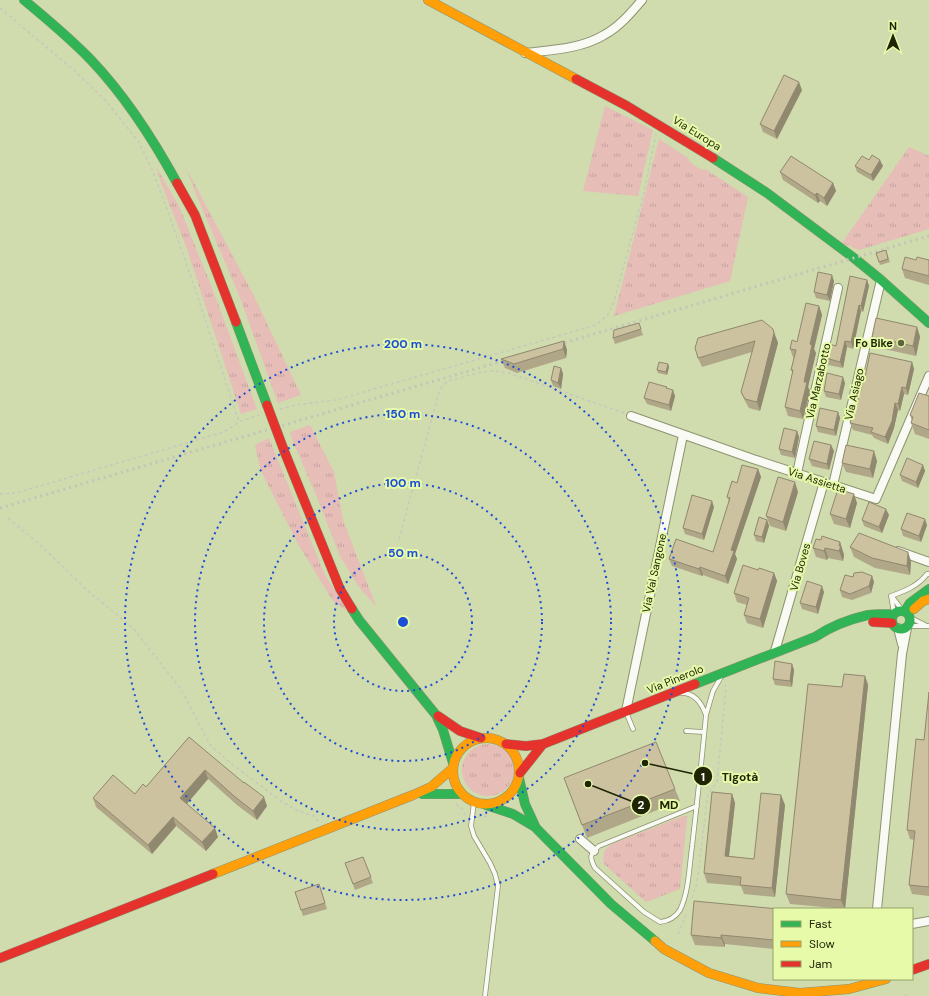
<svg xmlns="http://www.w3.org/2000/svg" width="929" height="996" font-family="'DM Sans',sans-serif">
	<defs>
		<pattern id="grass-tufts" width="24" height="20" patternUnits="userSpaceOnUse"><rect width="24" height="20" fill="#e6bdb7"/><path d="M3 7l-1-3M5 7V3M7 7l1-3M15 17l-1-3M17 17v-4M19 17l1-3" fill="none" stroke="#c5a29c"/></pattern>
	</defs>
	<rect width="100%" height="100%" fill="#d0dbae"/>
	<path fill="url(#grass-tufts)" d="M605,106L653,130L638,196L583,191Z
		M659,139L688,158L690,162L701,170L705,169L748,197L730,281L614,316Z
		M909,147L929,156V229L859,250L842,243Z
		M156,167L179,206L214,293L257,409L241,414L186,246L163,188Z
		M186,168L253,294L301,395L278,403L239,295L196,194Z
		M310,425L334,472L343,520L376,606L358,586L340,556L318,500L292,439L290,432Z
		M269,438L324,573L347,611L333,601L298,544L261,471L255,445Z
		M462 770a26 26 0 1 1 52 0a26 26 0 1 1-52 0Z
		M683,816H687V818L680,889L646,902L604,864C602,855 604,849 612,844Z"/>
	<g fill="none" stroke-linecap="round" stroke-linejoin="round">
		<defs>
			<path id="lane" d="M891,596C905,591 918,586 927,574H929
				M891,596L894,613
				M893,598L902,610
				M911,618L925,625
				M908,626H929
				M682,693C695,693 702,704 706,715L713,691L721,677
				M626,712L633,729
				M686,731L704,732
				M474,802L471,826L474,836L490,863L495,874L498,886L485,996
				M697,806L599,846C590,854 589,857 595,868L644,912L660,922C669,921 675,918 680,910C689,891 689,868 692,847C697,803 702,759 706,715"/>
			<path id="street" d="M525,53C551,50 581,49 604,35C619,27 631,13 642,0
				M631,416L753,459L876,499L929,376
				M797,473L838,288
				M833,485L881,280
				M898,551L929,562
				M898,628L902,644
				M775,651L824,482
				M626,711L683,435
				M580,839L594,851
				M877,909L902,654L907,628
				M912,924L929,921"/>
			<path id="fast" d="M24,0C47,19 71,39 92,61C126,97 153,139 177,183
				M713,158L767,193L854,258L881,280L929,323
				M236,322L267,405
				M352,609L359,620L436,715L443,730L453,763
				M892 620a9 9 0 1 1 18 0a9 9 0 1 1-18 0Z
				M905,611L910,603L929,589
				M695,684L815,637C830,627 850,619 868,615C877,614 886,614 894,614
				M519,778L525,804L536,828L611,904L655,941
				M422,794H461
				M486,805L513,814L535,827"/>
			<path id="slow" d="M428,0L576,79
				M914,609L923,601L929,599
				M453 771a33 33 0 1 1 66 0a33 33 0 1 1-66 0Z
				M213,874L413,795L431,787L453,768
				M655,941L664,949L709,973L758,988L800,993L849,989L886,979"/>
			<path id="jam" d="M576,79L627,106L713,158
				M177,183L195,215L236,322
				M285,453L340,589L352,609
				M873,622L892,623
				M438,716L460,731L481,738
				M506,744L526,746L543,744L695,684
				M520,773L543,744
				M0,958L213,874
				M912,970L929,964"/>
		</defs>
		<use href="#lane" stroke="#8c9470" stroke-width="5.5"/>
		<use href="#street" stroke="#8c9470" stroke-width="10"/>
		<use href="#fast" stroke="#8c9470" stroke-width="10"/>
		<use href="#slow" stroke="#8c9470" stroke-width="10"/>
		<use href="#jam" stroke="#8c9470" stroke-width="10"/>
		<path stroke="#c6c9bc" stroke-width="1.5" stroke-dasharray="3 3" stroke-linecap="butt" d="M0,8L76,72L106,101L138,141L152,169L168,212L192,280L239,422
			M280,409L296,405L336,400L593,326C606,319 609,314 614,301L643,196L656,134
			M0,494L16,493L224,432L239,422L259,415
			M8,518L37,542L88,591L133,628L180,688L211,746L233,765L281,801L296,810L314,816L319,822
			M399,539L439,392L443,385L448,381L482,372L494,371L509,373L624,413
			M456,804L462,809L465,815
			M478,817L487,816
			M692,898L697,883L707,800C708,792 713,788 717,782L726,688L725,685
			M678,934L686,915
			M905,996L907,995"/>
		<use href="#lane" stroke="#f8faf3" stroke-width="4"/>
		<use href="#street" stroke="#f8faf3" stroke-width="8"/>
		<use href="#fast" stroke="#30b455" stroke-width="9"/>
		<use href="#slow" stroke="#ff9f0a" stroke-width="9"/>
		<use href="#jam" stroke="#e5322d" stroke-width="9"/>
		<path stroke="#c2c5b8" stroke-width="3" stroke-dasharray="2 4" stroke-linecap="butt" d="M553,346L929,236
			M0,508L513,358"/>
		<defs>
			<path id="jam-bridge" d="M267,405L285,453"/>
		</defs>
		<use href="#jam-bridge" stroke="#8c9470" stroke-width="10" stroke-linecap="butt"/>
		<use href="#jam-bridge" stroke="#e5322d" stroke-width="9"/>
	</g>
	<path fill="#b0a789" d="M802,90L777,139L763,132L760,124Z
		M869,160L883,166L873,181L857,172L855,166Z
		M780,172L833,183L836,191L827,206L820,201L818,203L783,180Z
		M886,250L890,262L880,265L876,253Z
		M916,260H929V285L905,278L902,269Z
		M867,280L869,286L863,312L861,311L853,349L847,347L843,368L828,365L826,358L836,346Z
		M834,281L830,301L816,298L814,292Z
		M819,306L822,315L814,349L816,353L808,387L810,391L803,419L788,416L785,407L793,373L791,370L794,358L793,357L790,349L797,342Z
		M639,323L643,335L615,344L613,338Z
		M917,327L920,337L916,356L875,347L872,337Z
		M698,338H776L778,343L760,411L749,408L745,401L741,392L752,352L702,367L698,358Z
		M564,341L567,350L566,358L517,373L505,368L501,359Z
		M912,362L914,369L908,395L904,394L900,411L898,410L894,428L888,444L874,438L872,435L853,430L850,423L855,410L864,382Z
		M668,364L669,367L667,375L658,373L657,370Z
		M561,368L563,374L561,389L553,386L551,380Z
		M845,383L841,400L826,397L824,391Z
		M667,388L675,396L671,411L647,404L644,398Z
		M929,396V439L915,434L911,423L912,421L910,415Z
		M838,412L840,418L836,436L818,432L816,426Z
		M797,431L799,437L795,458L781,455L779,449Z
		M831,445L834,451L829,470L812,466L809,459Z
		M877,461L873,478L846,472L842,463Z
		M923,465L925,471L918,488L902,481L900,475Z
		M758,469L761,477L735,554L737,559L728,584L703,575L702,576L672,566L669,559L713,552L729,502L727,497L737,483Z
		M798,492L786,531L770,526L766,516Z
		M857,503L850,528L834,524L830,514Z
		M714,507L704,540L685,534L683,528Z
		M889,515L882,533L864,526L862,520Z
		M767,520L769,526L764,543L756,541L754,535Z
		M927,525L921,542L903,536L901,529Z
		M821,540L840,542L844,555L843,561L828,558L827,560L816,557L813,548Z
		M850,547L911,561L910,575L875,568L854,557Z
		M758,570L774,573L777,581L763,628L747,623L744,615L747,605L737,602L734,593Z
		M872,576L874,582L871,593L852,600L842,597L840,590L853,577Z
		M824,592L818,614L802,609L800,603Z
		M792,664L794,670L792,687L775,685L773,679Z
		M865,676L868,685L845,909L790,904L786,894L842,687Z
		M929,692V896L912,894L909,885L914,840L910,839L907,830L924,740Z
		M189,737L267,806L257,820L237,805L208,779L187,804L218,837L206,851L176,826L152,854L96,807L93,798L135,794L146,787Z
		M564,778L675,789L680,801L587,838Z
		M732,794L735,803L729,856L754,859L785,805L775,897L744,894L741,886L707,883L704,873Z
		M363,857L373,883L355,890L345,863Z
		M321,890L327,909L303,916L301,910Z
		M774,909V949L725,944V947L695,945L691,935Z"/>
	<path fill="#90886f" d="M799,82L802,90L777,139L774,131Z
		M880,160L883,166L873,181L871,175Z
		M833,183L836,191L827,206L824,198Z
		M817,193L820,201L818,203L815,195Z
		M832,275L834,281L830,301L827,295Z
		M867,280L869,286L863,312L861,306Z
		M859,305L861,311L853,349L851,342Z
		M819,306L822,315L814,349L816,353L808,387L810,391L803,419L800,411L804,382L810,344Z
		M917,327L920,337L916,356L913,346Z
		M773,329L778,343L760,411L757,402Z
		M564,341L567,350L566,358L563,349Z
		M845,341L847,347L843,368L840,362Z
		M912,362L914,369L908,395L906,388Z
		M668,364L669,367L667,375L666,372Z
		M561,368L563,374L561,389L558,383Z
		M843,377L845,383L841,400L839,394Z
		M902,387L904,394L900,411L898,404Z
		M673,390L675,396L671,411L669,405Z
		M895,403L898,410L894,428L888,444L885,437Z
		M838,412L840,418L836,436L834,430Z
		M797,431L799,437L795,458L792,452Z
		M831,445L834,451L829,470L827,464Z
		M874,451L877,461L873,478L870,469Z
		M923,465L925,471L918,488L916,482Z
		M758,469L761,477L735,554L737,559L728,584L725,576L731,550Z
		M795,482L798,492L786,531L783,522Z
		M854,494L857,503L850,528L846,519Z
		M712,501L714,507L704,540L702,534Z
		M886,509L889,515L882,533L879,527Z
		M925,519L927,525L921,542L919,536Z
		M767,520L769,526L764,543L762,537Z
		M840,542L844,555L843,561L839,551V546Z
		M825,548L828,558L827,560L824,551Z
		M908,552L911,561L910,575L907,566Z
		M700,567L703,575L702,576L699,569Z
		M774,573L777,581L763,628L760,619Z
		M872,576L874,582L871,593L869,586Z
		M822,586L824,592L818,614L816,607Z
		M792,664L794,670L792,687L790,681Z
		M865,676L868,685L845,909L841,900Z
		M205,770L208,779L184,807L180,798Z
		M732,794L735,803L728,865L725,856Z
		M781,795L785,805L775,897L772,888Z
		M264,797L267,806L257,820L253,811Z
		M173,817L176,826L152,854L148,845Z
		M215,828L218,837L206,851L202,842Z
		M721,935L725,944V947L721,938Z"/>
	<path fill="#cdc29f" stroke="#90886f" d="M784,75L799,82L774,131L760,124Z
		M872,155L880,160L871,175L855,166L862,156L869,160Z
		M791,156L833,183L824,198L817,193L815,195L780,172Z
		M886,250L888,259L879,262L876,253Z
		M905,257L916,260L917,257L929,260V276L902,269Z
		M818,272L832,275L827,295L814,292Z
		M850,276L867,280L861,306L859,305L851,342L845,341L840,362L826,358L829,344L836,346Z
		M806,303L819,306L810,344L812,345L804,382H807L800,411L785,407L793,370H791L796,350L790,349L792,340L797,342Z
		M876,318L917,327L913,346L872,337Z
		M762,320L773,329L774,333L757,402L745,399L741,392L755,341L698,358L695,348L698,338Z
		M639,323L641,329L613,338L614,330Z
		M564,341L563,349L514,364L501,359Z
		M870,353L912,362L906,388L902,387L898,404L895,403L892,421L885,437L871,432L873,428L850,423L854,409L855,410L863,382H864Z
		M659,362L668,364L666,372L657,370Z
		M554,366L561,368L558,383L551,380Z
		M827,373L843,377L839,394L824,391Z
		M649,382L667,387L666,388L673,390L669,405L644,398Z
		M919,393L929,396V430L911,423L913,417L910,415Z
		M820,408L838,412L834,430L816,426Z
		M784,428L797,431L792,452L779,449Z
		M814,441L831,445L827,464L809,459Z
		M846,445L874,451L870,469L842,463Z
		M907,458L923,465L916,482L900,475Z
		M742,465L758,469L731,550L734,551L725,576L700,567L699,569L669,559L676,539L713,552L730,498L727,497L732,481L737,483Z
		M778,477L795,482L783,522L766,516Z
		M838,489L854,494L846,519L830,514Z
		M692,495L712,501L702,534L683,528Z
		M869,502L886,509L879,527L862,520Z
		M907,513L925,519L919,536L901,529Z
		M759,517L767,520L762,537L754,535Z
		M859,533L908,552L907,566L872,558L850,547Z
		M822,536L840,542L839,546H841L839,551L825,548L824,551L813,548L816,539L821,540Z
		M743,565L758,570L759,568L774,573L760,619L744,615L749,598L734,593Z
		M862,572L872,576L869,586L850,594L840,590L845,575L853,577L854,573Z
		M807,581L822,586L816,607L800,603Z
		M775,661L792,664L790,681L773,679Z
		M844,674L865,676L841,900L786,894L808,684L842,687Z
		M929,692V887L909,885L915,831L907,830L916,739L924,740Z
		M189,737L244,783V782L264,797L253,811L234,796L205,770L180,798L215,828L202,842L173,817L148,845L93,798L113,775L135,794L143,784L146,787Z
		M656,742L675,789L582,825L564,778Z
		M712,792L732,794L725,856L754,859L761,793L781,795L772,888L740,885L741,877L704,873Z
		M363,857L371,877L353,884L345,863Z
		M319,884L325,903L301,910L295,892Z
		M694,901L778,909H774V940L721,935V938L691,935Z"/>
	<g fill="none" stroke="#1d4ed8" stroke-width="2" stroke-dasharray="2 4">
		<circle cx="403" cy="622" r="69"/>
		<circle cx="403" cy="622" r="139"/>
		<circle cx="403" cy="622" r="208"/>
		<circle cx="403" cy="622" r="278"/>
	</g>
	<circle fill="#5c643f" stroke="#e6faa9" stroke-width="1.5" cx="901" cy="343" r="4"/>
	<g text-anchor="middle" stroke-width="4" stroke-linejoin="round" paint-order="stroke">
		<g font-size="11" fill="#1e2404" stroke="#e6faa9">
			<text transform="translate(697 133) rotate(32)" y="4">Via Europa</text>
			<text transform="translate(818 381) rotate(-77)" y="4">Via Marzabotto</text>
			<text transform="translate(854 394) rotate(-77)" y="4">Via Asiago</text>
			<text transform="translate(817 480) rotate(18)" y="4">Via Assietta</text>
			<text transform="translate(800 567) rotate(-74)" y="4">Via Boves</text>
			<text transform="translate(654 573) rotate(-78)" y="4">Via Val Sangone</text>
			<text transform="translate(675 679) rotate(-22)" y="4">Via Pinerolo</text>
		</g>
		<g font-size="11" font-weight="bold" fill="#1e2404" stroke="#e6faa9" text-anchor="end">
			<text x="893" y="347">Fo Bike</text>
		</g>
	</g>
	<circle cx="403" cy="622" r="6" fill="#1d4ed8" stroke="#e6faa9" stroke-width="2"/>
	<g font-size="12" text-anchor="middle" font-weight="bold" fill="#1d4ed8" stroke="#e6faa9" stroke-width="4" stroke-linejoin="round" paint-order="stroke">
		<text x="403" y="348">200 m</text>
		<text x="403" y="418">150 m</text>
		<text x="403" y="487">100 m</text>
		<text x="403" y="557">50 m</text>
	</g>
	<path fill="none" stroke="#1e2404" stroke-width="1.5" d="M645 763L703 776M588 784L641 805"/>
	<g fill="#1e2404" stroke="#e6faa9" stroke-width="1.5">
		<circle cx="645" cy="763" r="4"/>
		<circle cx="588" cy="784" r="4"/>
		<circle cx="703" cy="776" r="10"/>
		<circle cx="641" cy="805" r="10"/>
	</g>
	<g font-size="12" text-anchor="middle" font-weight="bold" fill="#fff">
		<text x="703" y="781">1</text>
		<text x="641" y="809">2</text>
	</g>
	<g font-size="12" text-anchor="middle" font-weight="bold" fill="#1e2404" stroke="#e6faa9" stroke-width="4" stroke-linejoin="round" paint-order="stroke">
		<text x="740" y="781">Tigotà</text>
		<text x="669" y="809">MD</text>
	</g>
	<rect x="773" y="908" width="140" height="72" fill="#e6faa9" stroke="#96a467"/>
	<rect x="781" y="921" width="20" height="6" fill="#30b455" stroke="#96a467"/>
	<text x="809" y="928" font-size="12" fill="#1e2404">Fast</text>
	<rect x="781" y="941" width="20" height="6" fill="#ff9f0a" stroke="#96a467"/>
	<text x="809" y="948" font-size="12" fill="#1e2404">Slow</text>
	<rect x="781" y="961" width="20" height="6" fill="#e5322d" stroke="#96a467"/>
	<text x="809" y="968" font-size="12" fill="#1e2404">Jam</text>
	<g transform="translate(893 36)" stroke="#e6faa9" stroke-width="3" paint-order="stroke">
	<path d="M0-3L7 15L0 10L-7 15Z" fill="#1e2404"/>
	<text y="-6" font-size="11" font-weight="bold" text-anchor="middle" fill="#1e2404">N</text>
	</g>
</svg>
